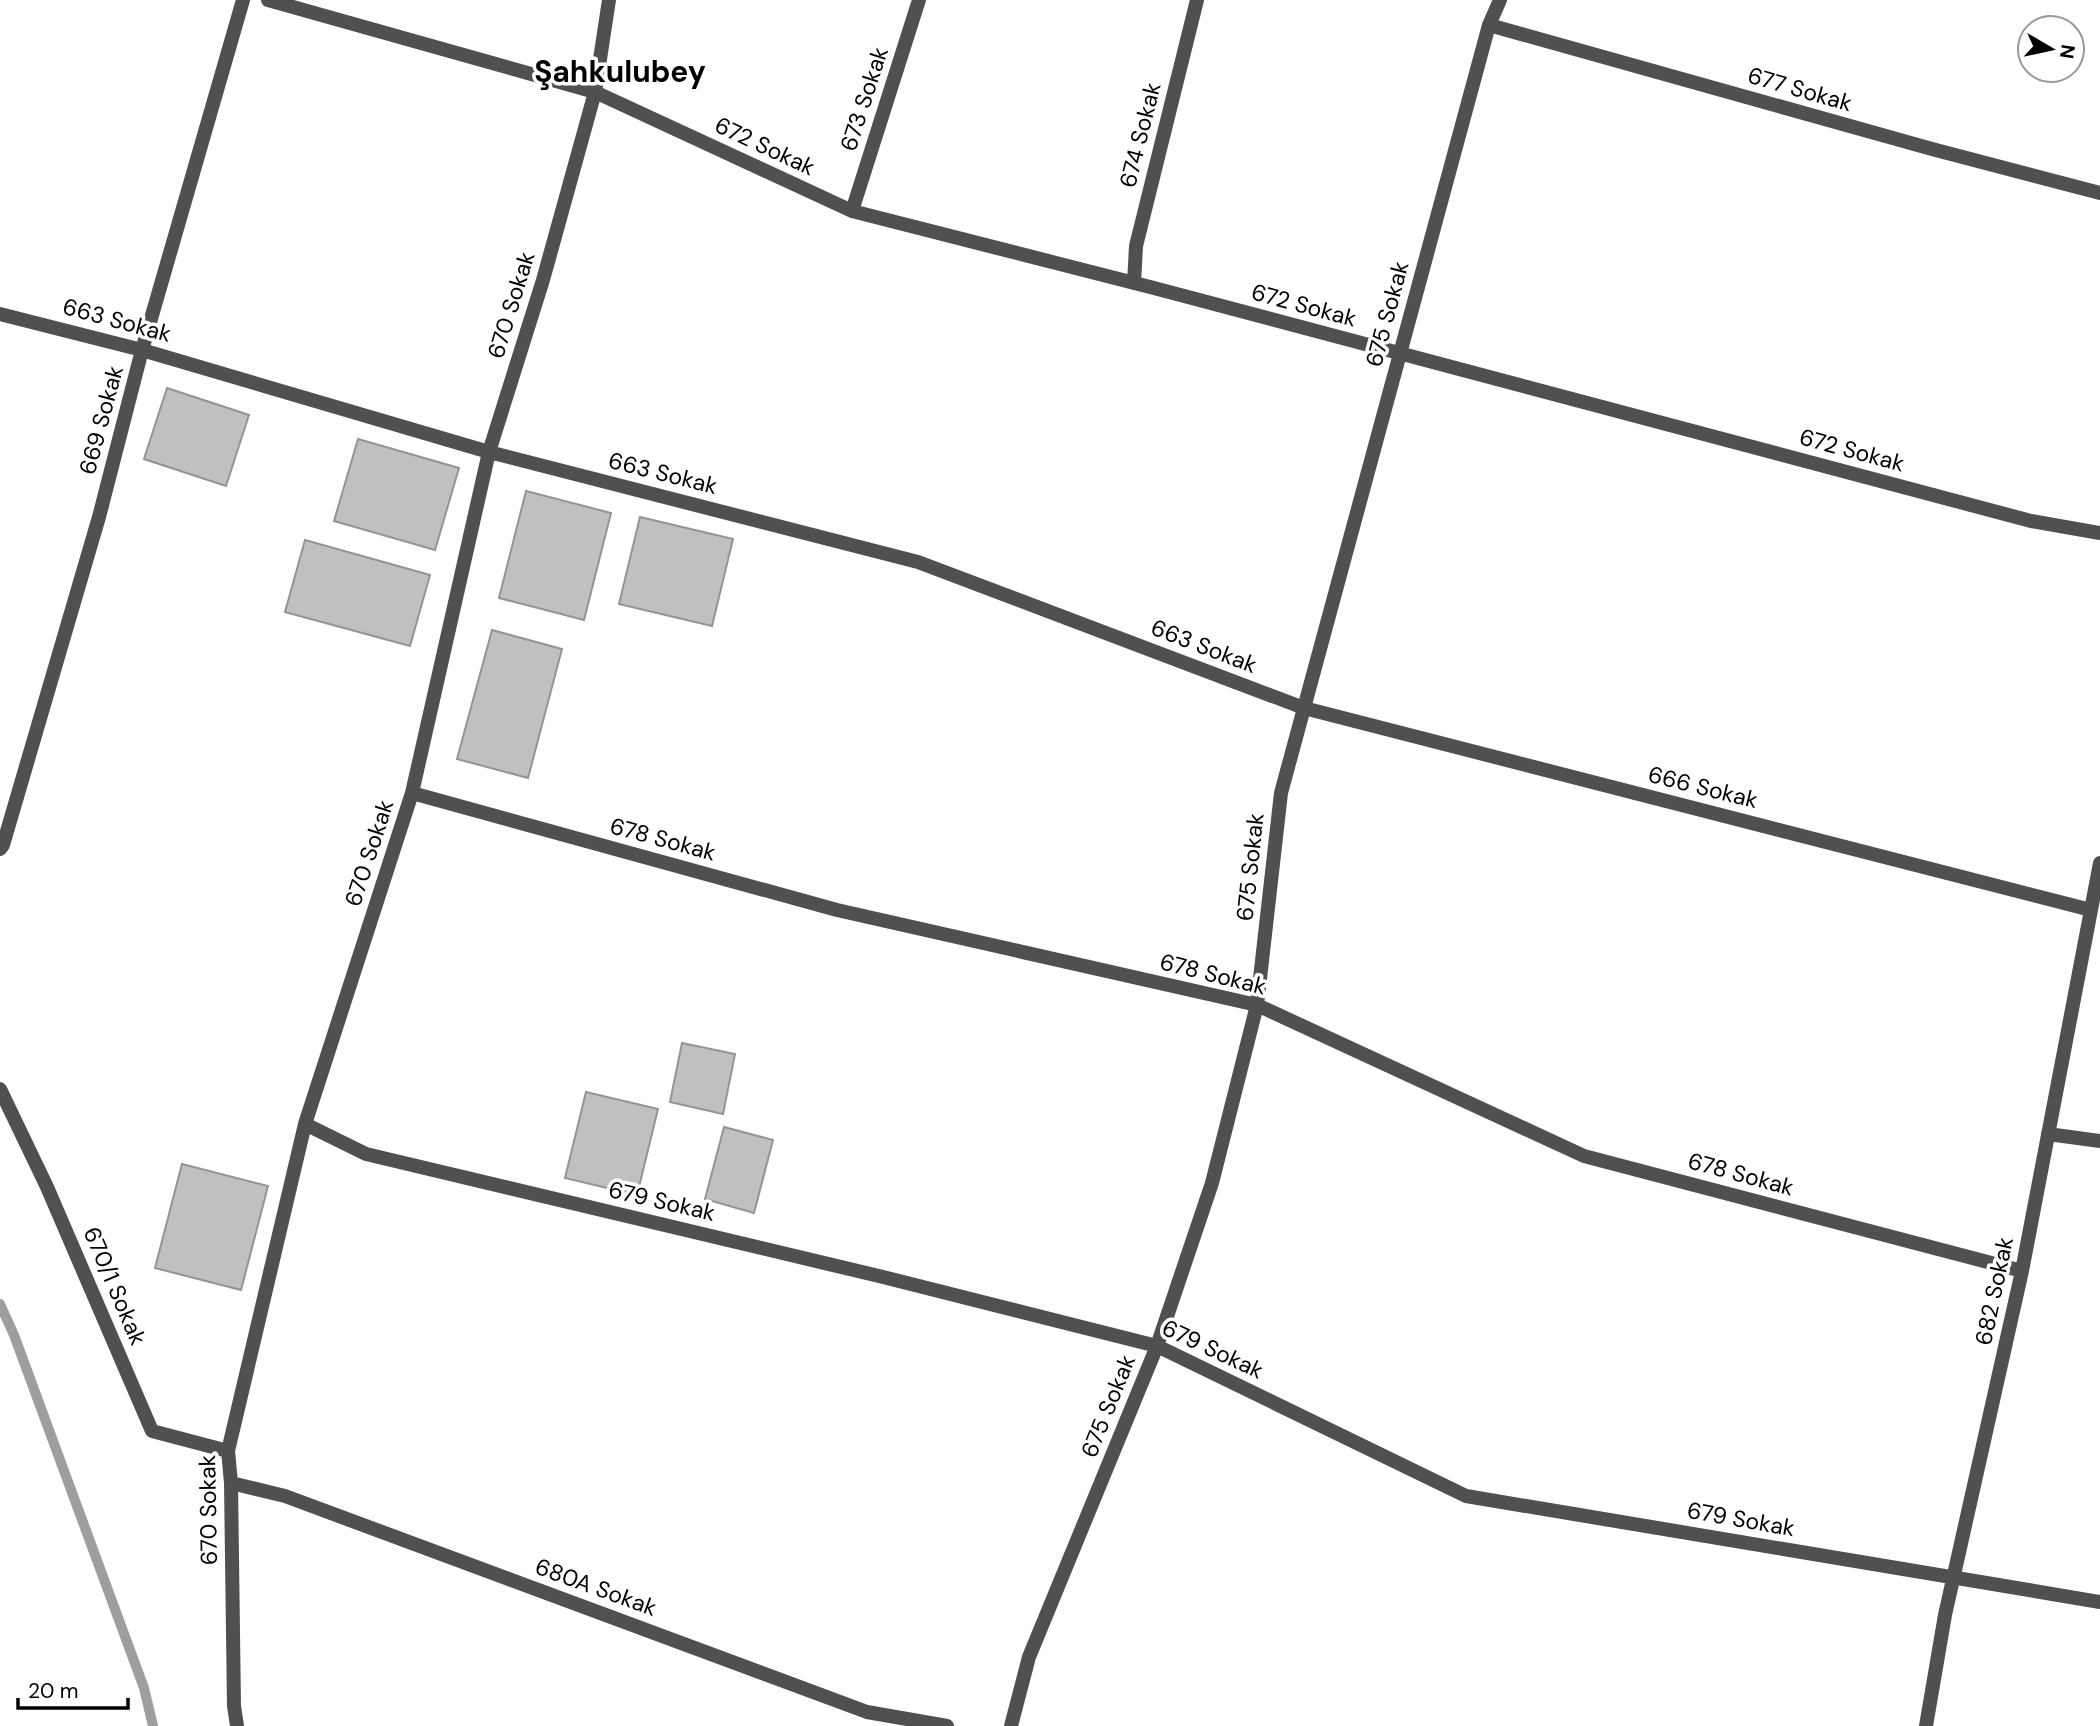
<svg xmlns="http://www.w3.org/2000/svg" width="2100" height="1726" font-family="'DM Sans',sans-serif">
	<rect width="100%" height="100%" fill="#fff"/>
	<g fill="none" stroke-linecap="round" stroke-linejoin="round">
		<path stroke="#9e9e9e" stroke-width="10" d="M0,1304L14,1335L144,1688L153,1726"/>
	</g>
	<path fill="#c0c0c0" stroke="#949494" stroke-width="2" d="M167,388L249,415L226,486L144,459Z
		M358,439L459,468L435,550L334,521Z
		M526,491L611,513L584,620L499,598Z
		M640,517L733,539L712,626L619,604Z
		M305,540L430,575L410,646L285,612Z
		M492,630L562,649L528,778L457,759Z
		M682,1043L735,1054L723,1114L670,1102Z
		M586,1092L658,1109L637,1195L565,1178Z
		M724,1127L773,1140L754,1213L705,1199Z
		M182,1164L268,1186L241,1290L155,1268Z"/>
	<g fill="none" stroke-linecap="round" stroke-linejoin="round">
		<path stroke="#505050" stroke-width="14" d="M268,0L595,92L852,211L1154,288L2031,521L2100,533
			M1489,25L1932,149L2100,193
			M852,211L919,0
			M1134,283L1136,246L1197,0
			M0,314L142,350L489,452L918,562L1304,708L2091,910
			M412,793L837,910L1257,1005L1584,1156L2022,1271
			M0,849L3,845L99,517L142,350L243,0
			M0,1089L47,1187L152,1431L228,1451
			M305,1124L366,1154L879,1276L1157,1346L1466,1496L2100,1602
			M2048,1134L2100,1141
			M231,1483L285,1496L867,1712L947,1726
			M237,1726L234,1706L231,1483L228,1451L305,1124L412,793L489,452L543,280L595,92L609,0
			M1011,1726L1029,1657L1157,1346L1212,1183L1257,1005L1281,793L1489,25L1500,0
			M1926,1726L1945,1615L2022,1271L2100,863"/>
	</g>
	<g text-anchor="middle" stroke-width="7" stroke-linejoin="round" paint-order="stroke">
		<g font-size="23" fill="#000" stroke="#fff">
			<text transform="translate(1800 89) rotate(16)" y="8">677 Sokak</text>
			<text transform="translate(864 99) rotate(-72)" y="8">673 Sokak</text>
			<text transform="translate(1140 135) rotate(-76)" y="8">674 Sokak</text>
			<text transform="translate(765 146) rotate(25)" y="8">672 Sokak</text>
			<text transform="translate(511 305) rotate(-73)" y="8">670 Sokak</text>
			<text transform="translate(1304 305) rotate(15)" y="8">672 Sokak</text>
			<text transform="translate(1387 314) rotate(-75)" y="8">675 Sokak</text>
			<text transform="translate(117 320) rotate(15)" y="8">663 Sokak</text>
			<text transform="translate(101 420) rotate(-75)" y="8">669 Sokak</text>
			<text transform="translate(1852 450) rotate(15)" y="8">672 Sokak</text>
			<text transform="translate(663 473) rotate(14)" y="8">663 Sokak</text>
			<text transform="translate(1204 646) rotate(21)" y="8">663 Sokak</text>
			<text transform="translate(1703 787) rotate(14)" y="8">666 Sokak</text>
			<text transform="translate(663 839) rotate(15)" y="8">678 Sokak</text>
			<text transform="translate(369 853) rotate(-72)" y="8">670 Sokak</text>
			<text transform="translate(1250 867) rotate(-84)" y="8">675 Sokak</text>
			<text transform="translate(1213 974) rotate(14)" y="8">678 Sokak</text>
			<text transform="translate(1741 1174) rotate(15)" y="8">678 Sokak</text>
			<text transform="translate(662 1201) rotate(13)" y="8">679 Sokak</text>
			<text transform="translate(115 1286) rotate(67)" y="8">670/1 Sokak</text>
			<text transform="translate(1994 1291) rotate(-78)" y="8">682 Sokak</text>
			<text transform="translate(1213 1349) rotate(25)" y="8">679 Sokak</text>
			<text transform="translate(1108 1406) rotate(-68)" y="8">675 Sokak</text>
			<text transform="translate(208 1510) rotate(-91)" y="8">670 Sokak</text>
			<text transform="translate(1741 1519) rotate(10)" y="8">679 Sokak</text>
			<text transform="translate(596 1587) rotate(20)" y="8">680A Sokak</text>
		</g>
		<g font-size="30" font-weight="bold" fill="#000" stroke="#fff">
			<text x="620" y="82">Şahkulubey</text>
		</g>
	</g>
	<g transform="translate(2051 49) rotate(99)"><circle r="33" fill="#ffffff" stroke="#999999" stroke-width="2"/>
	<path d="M0-5L12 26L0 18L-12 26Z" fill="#000000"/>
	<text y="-10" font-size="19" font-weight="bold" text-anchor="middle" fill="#000000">N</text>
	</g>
	<path d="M18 1698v10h110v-10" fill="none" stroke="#000000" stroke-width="3.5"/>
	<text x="28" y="1698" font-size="21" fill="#000000" stroke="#ffffff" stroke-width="5" paint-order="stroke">20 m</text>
</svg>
